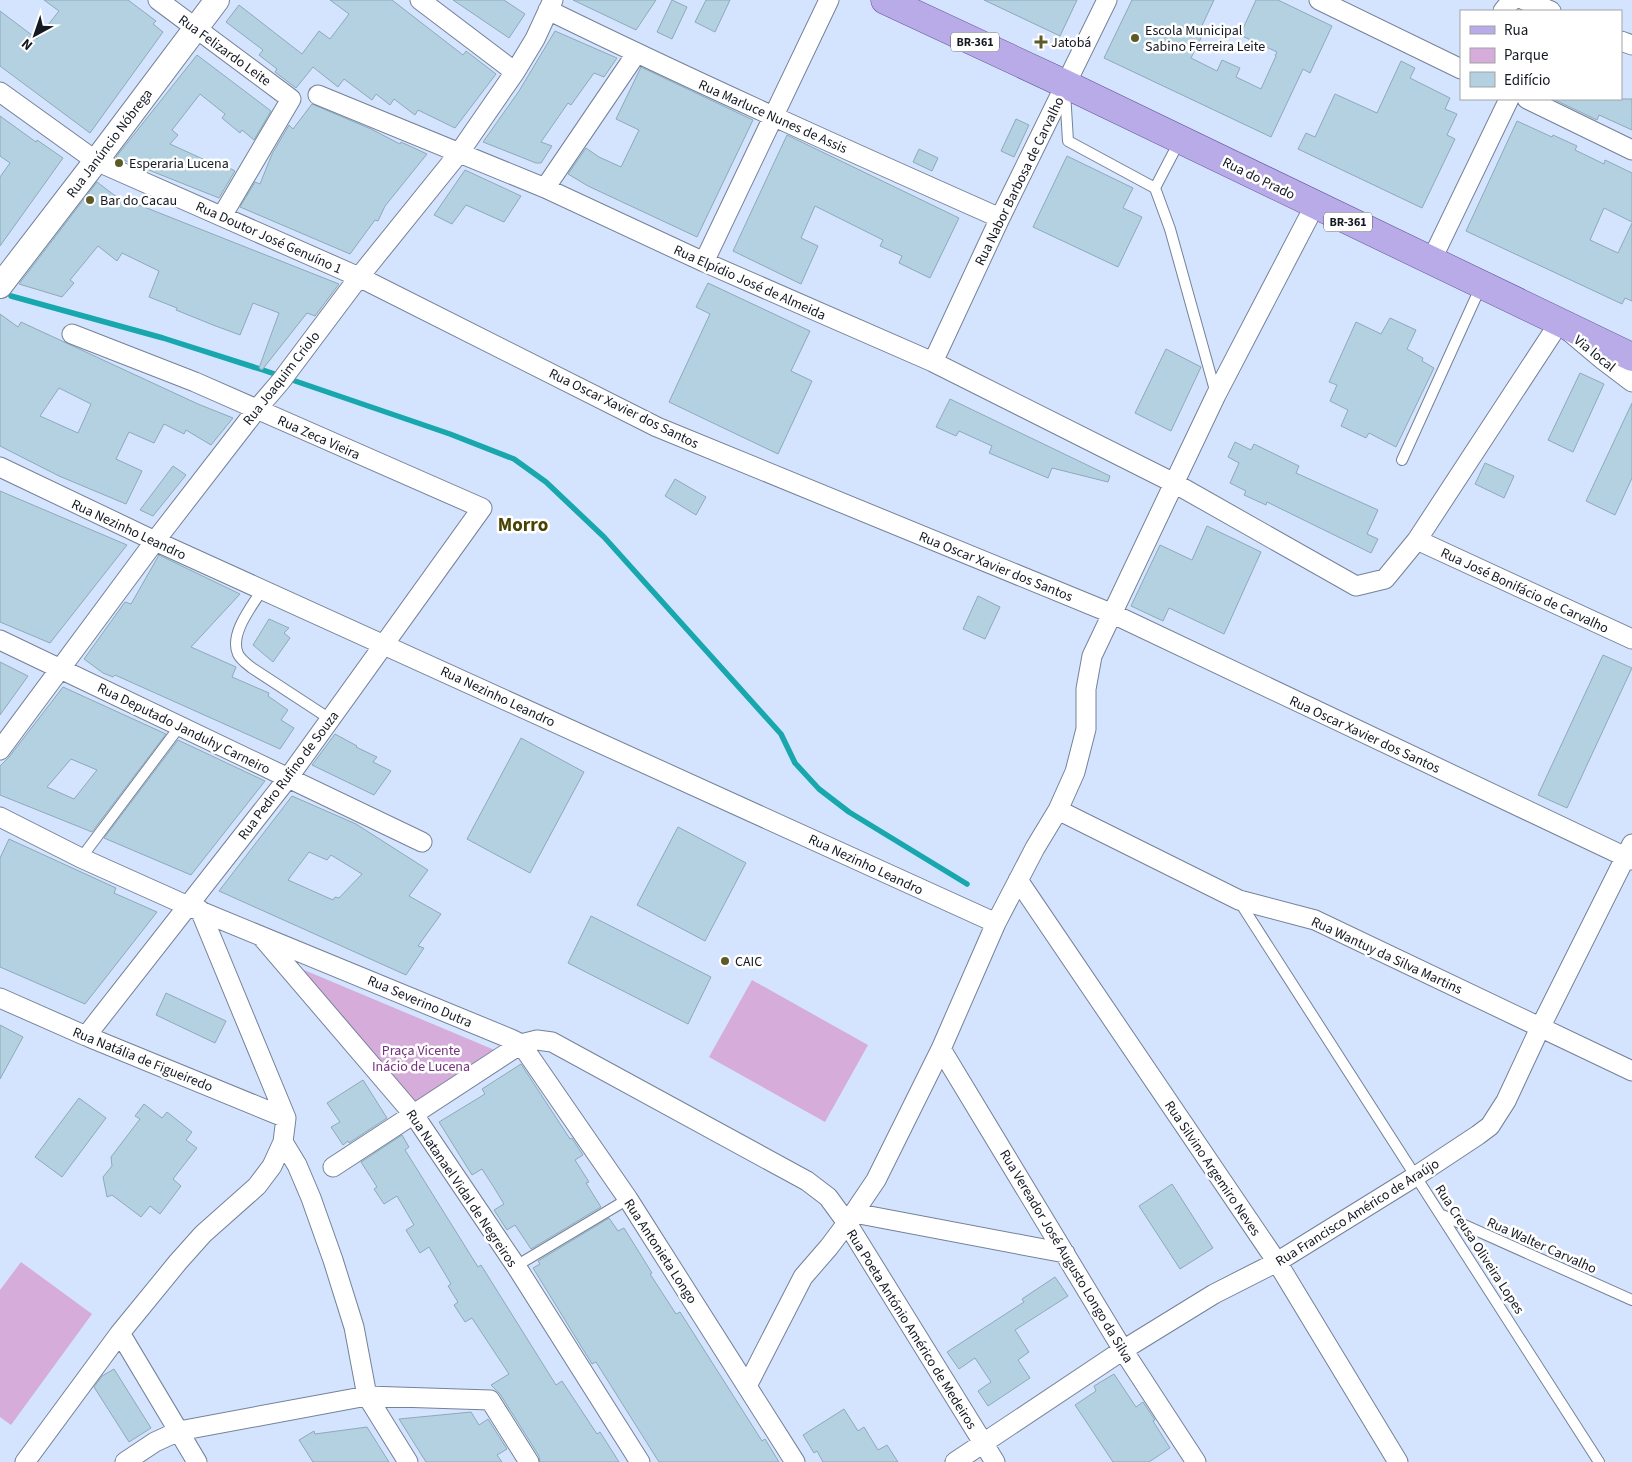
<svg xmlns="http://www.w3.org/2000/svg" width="1632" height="1462" font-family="'Source Sans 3',sans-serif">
	<rect width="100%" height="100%" fill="#d5e4fe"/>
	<path fill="#d6acda" d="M297,967L497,1051L415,1107Z
		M752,980L868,1045L825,1122L709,1057Z
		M21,1262L92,1314L11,1425L0,1417V1290Z"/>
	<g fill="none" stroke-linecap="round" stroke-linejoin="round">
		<path stroke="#17a7ad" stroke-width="5.5" d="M11,296L163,338L263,370L450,434L514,459L546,482L604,537L781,734L795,763L819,789L849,812L967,884"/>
	</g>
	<path fill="#b3d1e0" stroke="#8daab9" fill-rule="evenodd" d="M44,0H128L156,21L153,24L163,32L90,133L0,66V11L37,39L59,11Z
		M330,0H392L463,55L466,51L496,74L455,128L418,110L415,115L394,99L390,105L376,94L372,100L344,79L338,87L313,67L296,88L275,72L277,69L259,55L263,50L226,22L239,5L302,54L319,31L330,39L349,14Z
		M453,0H504L525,14L509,38Z
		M573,0H656L636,30Z
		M672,0L687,7L672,39L657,32Z
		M706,0H730L715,32L695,22Z
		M984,0H1077L1060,36Z
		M1132,0H1214L1198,34L1202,36L1191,58L1217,71L1222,60L1240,68L1236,77L1261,89L1276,56H1275L1277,52L1240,35L1256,0H1278L1332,26L1310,73L1303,69L1271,137L1104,58Z
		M555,31L617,58L604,77L594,73L571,105L568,103L541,142L552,146L541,163H536L483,142L519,91Z
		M197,55L271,111L254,140L242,130L240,133L222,118L225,114L200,94L172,130L178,135L170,144L216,165L218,162L235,171L219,198L116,157Z
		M1401,61L1415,68L1410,78L1450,98L1445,109L1457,114L1447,135L1455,139L1422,208L1298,149L1306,133L1315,137L1335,94L1377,113Z
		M641,67L753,120L697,237L588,186L568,174L586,148L599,157L621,167L639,130L616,119Z
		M1553,99H1632V130L1599,115L1597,120Z
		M312,104L371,129L400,144L401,142L427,154L385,206L378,221L375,220L350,254L240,207L255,182L260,184L272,154L289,125L293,129Z
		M0,116L36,142L37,140L63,158L0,246V177L10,163L0,156Z
		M1016,119L1029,125L1014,157L1001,151Z
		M1517,121L1552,137L1553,135L1577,146L1575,150L1604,164L1605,160L1632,173V222L1604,208L1590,240L1618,253L1632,223V301L1625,298L1622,304L1466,231Z
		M787,135L959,218L930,278L899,263L902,256L880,246L883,240L815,206L801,238L818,246L801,284L733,251Z
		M919,149L938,158L932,171L913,162Z
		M1067,156L1133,188L1123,208L1142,217L1118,267L1033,227Z
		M465,170L521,196L504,222L466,205L452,224L434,215Z
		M97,182L114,195L339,284L315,316L307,313L262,370L259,368L279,313L253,303L240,335L213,325L176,310L177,308L149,297L159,271L122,253L117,261L98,246L70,280L74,283L62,297L19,284Z
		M708,283L810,331L791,371L812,381L778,454L669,402L710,314L696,307Z
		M0,314L18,327L21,322L198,404L233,418L211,445L186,430L184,434L164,424L154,443L129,432L116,459L142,471L126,504L59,476L0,446ZM59,388L91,404L78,433L40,416Z
		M1390,318L1416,330L1407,349L1423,358L1422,361L1434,368L1396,447L1369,433L1366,438L1341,426L1348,410L1330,401L1337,385L1329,382L1356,322L1381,334Z
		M1166,349L1201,367L1171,431L1135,413Z
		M1580,373L1604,384L1573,452L1548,440Z
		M950,399L1110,476L1108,482L1052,468L1048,478L989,453L992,446L959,431L956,436L936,427Z
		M1632,403V478L1615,515L1586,501Z
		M1235,442L1251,450L1254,444L1299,466L1296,473L1378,510L1367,534L1378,539L1371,553L1267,502L1266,505L1244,495L1246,491L1230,483L1239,463L1228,457Z
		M1485,463L1514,476L1504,498L1475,484Z
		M173,466L186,475L153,516L140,510Z
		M675,479L706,497L696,515L665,496Z
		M0,491L127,545L50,643L0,622Z
		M1207,526L1261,552L1224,634L1169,608L1163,621L1131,606L1160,545L1192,560Z
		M159,555L240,594L191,647L236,667L232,677L269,693L268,696L288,710L281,720L294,728L280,749L115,675L113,677L103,673L84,659L125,602L131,604Z
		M978,596L1000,607L985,639L963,629Z
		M269,619L289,628L284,633L290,638L273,662L253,645Z
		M1603,655L1632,668L1567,808L1538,795Z
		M0,662L28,676L0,715Z
		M63,687L166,734L92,832L0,795V766L9,757ZM71,759L97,770L74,799L47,787Z
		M335,734L357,746L356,747L377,757L373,762L391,771L374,795L312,765Z
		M521,738L584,772L530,873L467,839Z
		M178,740L265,781L191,875L104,838Z
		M292,796L356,824L428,870L409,896L441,914L418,946L424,948L406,975L219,891ZM309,852L327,860L331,855L362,874L339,898L335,897L333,900L288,880Z
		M678,827L746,863L705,941L637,905Z
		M9,839L116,888L114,893L157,912L85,1004L0,967V858Z
		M591,916L711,977L688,1024L568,963Z
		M166,993L226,1021L215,1043L156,1015Z
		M0,1025L23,1037L0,1079Z
		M521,1064L570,1139L572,1138L583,1155L575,1160L589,1182L586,1183L601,1207L531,1249L515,1225L507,1230L494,1210L504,1204L493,1186L482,1169L472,1175L439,1122L485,1094L482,1089Z
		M363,1080L387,1118L349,1143L348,1141L343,1145L331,1127L340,1122L327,1103Z
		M79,1098L106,1118L62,1177L35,1157Z
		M144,1104L162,1118L167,1112L192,1132L186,1140L197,1148L173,1179L181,1186L160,1214L150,1206L141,1217L112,1195L107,1197L103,1177L112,1166L111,1157L140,1119L135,1116Z
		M402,1135L409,1147L405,1150L478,1267L481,1265L556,1385L562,1381L597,1434L600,1432L619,1462H540L539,1456L500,1394L491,1385L509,1374L472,1318L465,1322L454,1305L458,1302L448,1286L451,1284L429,1247L420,1253L406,1230L414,1225L397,1196L384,1204L374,1189L377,1187L361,1162Z
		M1172,1184L1213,1248L1180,1269L1139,1206Z
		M609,1218L618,1231L624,1228L652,1273L650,1274L676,1314L680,1312L762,1441L765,1439L779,1462H659L596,1362L592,1364L533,1268L540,1264L538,1261Z
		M1055,1277L1068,1296L1015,1330L1029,1352L1018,1360L1030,1378L988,1406L978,1391L991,1382L975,1358L959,1369L947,1352L1024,1302L1022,1299Z
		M114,1369L151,1428L129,1442L94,1387L102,1376Z
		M1114,1374L1136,1407L1143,1402L1155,1420L1153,1421L1170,1448L1149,1462H1113L1075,1405L1096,1391L1094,1386Z
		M844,1409L858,1431L864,1427L878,1450L887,1445L898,1462H823L817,1451L814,1453L803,1435Z
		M471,1412L479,1425L488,1419L507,1449L497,1455L502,1462H426L399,1419Z
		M367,1427L389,1462H313L299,1440L314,1431L315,1434Z"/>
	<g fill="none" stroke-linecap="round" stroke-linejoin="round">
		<defs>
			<path id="service" d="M1065,92L1068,141L1155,188L1170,229L1216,394
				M1155,188L1180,140
				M1402,460L1481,286
				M262,590C252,606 229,634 238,654C241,660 247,664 252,668L330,719
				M81,858L180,726
				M1239,901L1599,1462
				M1442,1215L1632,1300
				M516,1266L628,1199"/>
			<path id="minor" d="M158,0L291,99L222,216
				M420,0L515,72
				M1319,0L1461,69
				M1524,0L1551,11
				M548,10C697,83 849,151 1000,218
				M1503,11L1512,0
				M1621,41L1632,45
				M0,92L96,161L359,277L657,427L1113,614L1632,860
				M318,95L545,188L704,262L933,362L1174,483L1356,586L1385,579L1417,540L1559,323L1603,360L1632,382
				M1527,99L1632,150
				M545,188L636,54
				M1431,261L1509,99
				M704,262L829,0
				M72,334L195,382L482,508L288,778L86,1036
				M933,362L1000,218L1107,0
				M0,467L155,541L996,923
				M1417,540L1632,639
				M0,640L422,842
				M0,750L155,541L257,409L281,381L359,277L459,153L515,72L535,39L553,0
				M1058,810L1239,900L1315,920L1632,1071
				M0,817L81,858L188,906L511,1039L521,1044L628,1199L795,1462
				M1018,880L1277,1262L1398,1462
				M261,936L414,1115L516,1266L640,1462
				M0,998L86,1036L286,1118
				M941,1049L1123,1350L1196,1462
				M283,1142L297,1165L311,1198L333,1260L354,1327L367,1396L408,1462
				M333,1167L521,1044L537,1040L552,1042L807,1181L828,1197L847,1223L995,1462
				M854,1213L1065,1253
				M120,1333L197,1462
				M747,1386L803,1277L829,1247L847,1223L876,1180L941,1049L996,923L1035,848L1058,810L1075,772L1086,729V689L1092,656L1216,395L1315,205
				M25,1462L120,1333L178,1262L203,1234L257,1186L272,1166L283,1142L286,1118L200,910
				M125,1462L155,1442L179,1431L367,1396L490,1400L529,1462
				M955,1462L1123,1350L1214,1294L1277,1262L1416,1176L1478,1135L1490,1126L1506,1101L1540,1028L1632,844"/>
			<path id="tertiary" d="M0,286L96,161L217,0"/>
			<path id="primary" d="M885,0L1065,84L1632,357"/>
		</defs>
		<use href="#service" stroke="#748299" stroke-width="12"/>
		<use href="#minor" stroke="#748299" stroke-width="21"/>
		<use href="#tertiary" stroke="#748299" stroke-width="26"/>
		<use href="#primary" stroke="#615398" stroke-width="29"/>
		<use href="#service" stroke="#fff" stroke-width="10"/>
		<use href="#minor" stroke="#fff" stroke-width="19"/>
		<use href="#tertiary" stroke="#fff" stroke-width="24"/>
		<use href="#primary" stroke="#b9abe8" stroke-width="28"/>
	</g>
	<g fill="#5c5a26" stroke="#fff" stroke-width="2">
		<circle cx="1135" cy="38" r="5"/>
		<path d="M1038.5 34.5h5v5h5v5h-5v5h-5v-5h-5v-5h5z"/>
		<circle cx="119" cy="163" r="5"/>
		<circle cx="90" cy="200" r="5"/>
		<circle cx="725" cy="961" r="5"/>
	</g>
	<g text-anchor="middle" stroke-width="5" stroke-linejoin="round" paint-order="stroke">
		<g fill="#fff" stroke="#5a5d64" stroke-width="1">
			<rect x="951" y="32.5" width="48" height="19" rx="4"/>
			<rect x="1324" y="212.5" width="48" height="19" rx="4"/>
		</g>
		<g font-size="12" font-weight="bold" fill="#131821">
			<text x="975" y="46">BR-361</text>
			<text x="1348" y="226">BR-361</text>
		</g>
		<g font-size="14" fill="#131821" stroke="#fff" text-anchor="start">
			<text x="1145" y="35">Escola Municipal<tspan x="1145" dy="16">Sabino Ferreira Leite</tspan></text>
			<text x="1051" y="47">Jatobá</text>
			<text x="129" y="168">Esperaria Lucena</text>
			<text x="100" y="205">Bar do Cacau</text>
			<text x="735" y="966">CAIC</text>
		</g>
		<g font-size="14" fill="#131821" stroke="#fff">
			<text transform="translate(225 50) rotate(36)" y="5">Rua Felizardo Leite</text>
			<text transform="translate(773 116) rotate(24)" y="5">Rua Marluce Nunes de Assis</text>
			<text transform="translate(109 143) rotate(-53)" y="5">Rua Janúncio Nóbrega</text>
			<text transform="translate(1259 178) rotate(26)" y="5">Rua do Prado</text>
			<text transform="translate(1019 181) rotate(-64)" y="5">Rua Nabor Barbosa de Carvalho</text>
			<text transform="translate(269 237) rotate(24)" y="5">Rua Doutor José Genuíno 1</text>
			<text transform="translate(750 282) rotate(24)" y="5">Rua Elpídio José de Almeida</text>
			<text transform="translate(1595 353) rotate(39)" y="5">Via local</text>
			<text transform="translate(281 378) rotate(-52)" y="5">Rua Joaquim Criolo</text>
			<text transform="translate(624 408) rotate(26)" y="5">Rua Oscar Xavier dos Santos</text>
			<text transform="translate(319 437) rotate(24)" y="5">Rua Zeca Vieira</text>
			<text transform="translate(129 529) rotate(25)" y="5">Rua Nezinho Leandro</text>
			<text transform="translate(996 566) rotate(22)" y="5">Rua Oscar Xavier dos Santos</text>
			<text transform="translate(1525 590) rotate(25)" y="5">Rua José Bonifácio de Carvalho</text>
			<text transform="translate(498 696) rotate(25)" y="5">Rua Nezinho Leandro</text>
			<text transform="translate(184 728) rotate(26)" y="5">Rua Deputado Janduhy Carneiro</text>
			<text transform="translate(1365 734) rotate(25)" y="5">Rua Oscar Xavier dos Santos</text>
			<text transform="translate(288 775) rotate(-53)" y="5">Rua Pedro Rufino de Souza</text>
			<text transform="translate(866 864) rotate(25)" y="5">Rua Nezinho Leandro</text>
			<text transform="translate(1387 955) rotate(25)" y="5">Rua Wantuy da Silva Martins</text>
			<text transform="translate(420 1001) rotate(23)" y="5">Rua Severino Dutra</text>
			<text transform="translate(143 1059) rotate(22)" y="5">Rua Natália de Figueiredo</text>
			<text transform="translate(1213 1168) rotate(56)" y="5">Rua Silvino Argemiro Neves</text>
			<text transform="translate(462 1188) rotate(56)" y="5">Rua Natanael Vidal de Negreiros</text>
			<text transform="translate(1357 1212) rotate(-32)" y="5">Rua Francisco Américo de Araújo</text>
			<text transform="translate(1542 1245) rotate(24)" y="5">Rua Walter Carvalho</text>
			<text transform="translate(1480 1249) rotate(57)" y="5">Rua Creusa Oliveira Lopes</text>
			<text transform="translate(661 1251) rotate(57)" y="5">Rua Antonieta Longo</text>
			<text transform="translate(1067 1256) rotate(59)" y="5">Rua Vereador José Augusto Longo da Silva</text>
			<text transform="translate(912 1329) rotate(58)" y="5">Rua Poeta António Américo de Medeiros</text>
		</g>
		<g font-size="14" fill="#75317e" stroke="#fff">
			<text x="421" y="1055">Praça Vicente<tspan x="421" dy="16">Inácio de Lucena</tspan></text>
		</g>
		<g font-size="19" font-weight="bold" fill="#474300" stroke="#fff">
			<text x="523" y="531">Morro</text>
		</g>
	</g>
	<rect x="1460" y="10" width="162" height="90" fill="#ffffff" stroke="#a1a3a6"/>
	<rect x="1470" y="26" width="25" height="8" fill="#b9abe8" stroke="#a1a3a6"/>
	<text x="1504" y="35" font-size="15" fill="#131821">Rua</text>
	<rect x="1470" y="48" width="25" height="15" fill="#d6acda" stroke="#a1a3a6"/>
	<text x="1504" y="60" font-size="15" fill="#131821">Parque</text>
	<rect x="1470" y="72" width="25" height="15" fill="#b3d1e0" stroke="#a1a3a6"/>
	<text x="1504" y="85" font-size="15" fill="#131821">Edifício</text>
	<g transform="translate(35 35) rotate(220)" stroke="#ffffff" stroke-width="4" paint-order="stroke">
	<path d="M0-4L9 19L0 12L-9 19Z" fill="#131821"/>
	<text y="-8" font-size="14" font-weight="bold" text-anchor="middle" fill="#131821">N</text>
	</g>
</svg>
